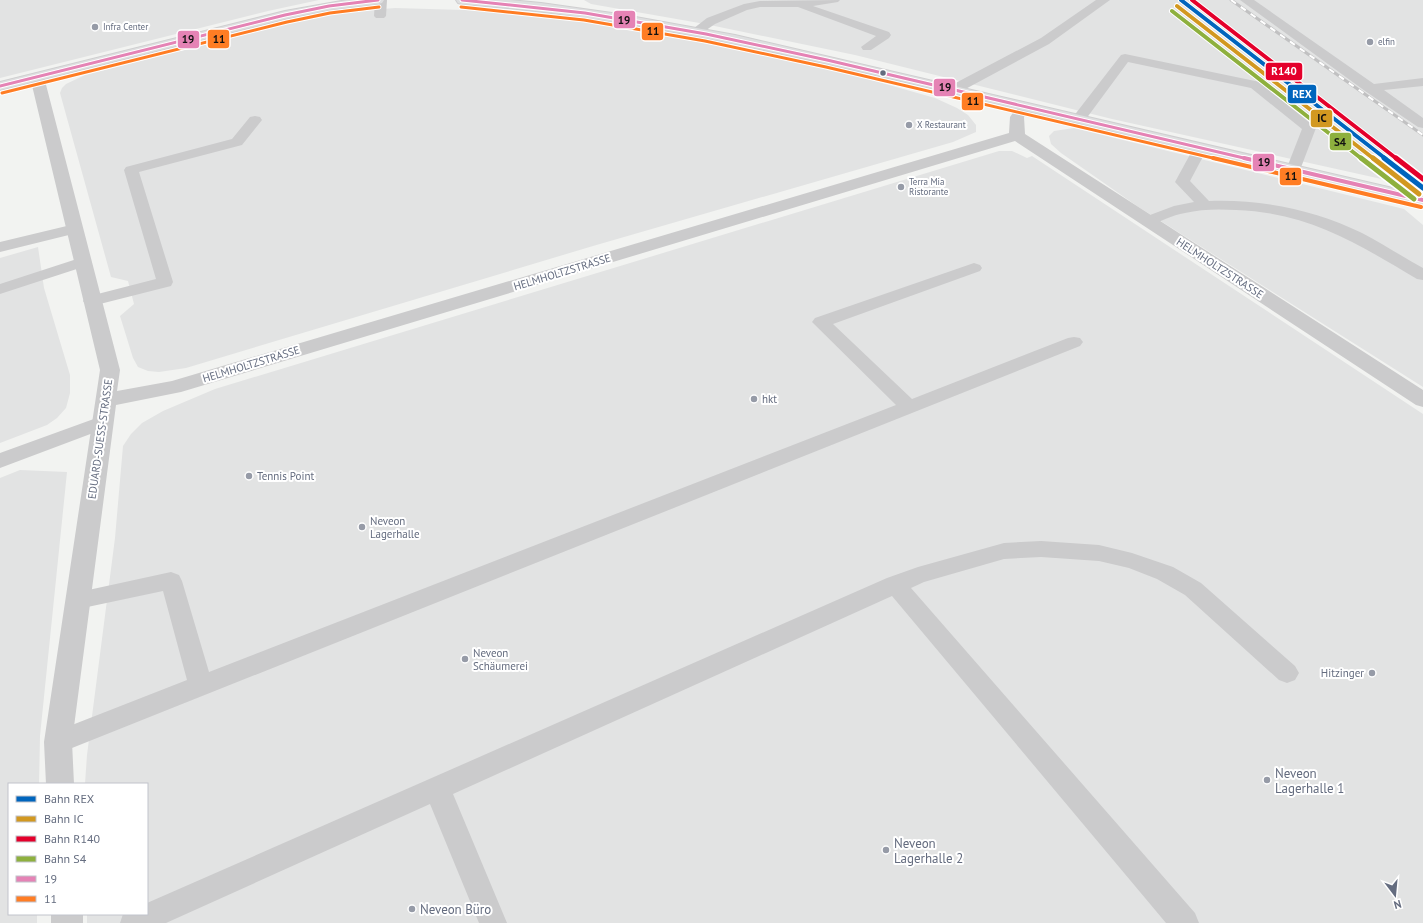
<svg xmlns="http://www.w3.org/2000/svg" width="1423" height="923" font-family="'PT Sans',sans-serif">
	<rect width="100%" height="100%" fill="#f2f3f1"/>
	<path fill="#e2e3e3" d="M0,0H319L268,11L0,78Z
		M584,0H1423V203L1386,180L1112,119L855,55L705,24L591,4Z
		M395,8L498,11L560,18L636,30L771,56L843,72L935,98L957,108L968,115L976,125V132L953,142L593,246L186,368L159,372L148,371L138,367L133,358L120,316L134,304L128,281L111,277L60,93L62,88L66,84L85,75L291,23L347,12Z
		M1074,128L1404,209L1423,225V387L1137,206L1061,153L1051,144L1049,136L1054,131Z
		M999,151H1012L1027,158L1032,156L1423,414V923H87V914H147V784H85L87,755L115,538L123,446L131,434L142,423L163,411L215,389Z
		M38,247L44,288L70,375V393L66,408L57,418L47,425L0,443V258Z
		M20,470L67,472L40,736L39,784H9V914H37V923H0V478Z"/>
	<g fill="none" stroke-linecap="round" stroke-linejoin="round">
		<defs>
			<path id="secondary" d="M347,0H384L382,3L378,4L329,10L285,19L0,90V82L285,11Z
				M456,0H510L541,3L619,14L735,35L1423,195V205C1264,167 1106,130 947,92C787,54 627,16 462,4L458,3Z"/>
		</defs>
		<use href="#secondary" stroke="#cfcfd0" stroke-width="2"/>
		<path fill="#cbcbcc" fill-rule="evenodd" d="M375,0H387L386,16L384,18H376L374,16Z
			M840,0L838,2L813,6L889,32L891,35L889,38L871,50H863L861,47L876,36L798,7H760L747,10L715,24L699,35H691L689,32L707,18L744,4L760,1Z
			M1096,0H1110L1049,44L958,93H948L946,90L948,87L1041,38Z
			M1240,0H1254L1374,84L1423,78V86L1384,90L1423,118V128L1418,127L1365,91Z
			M1125,54L1260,82L1316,128L1300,170L1298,173L1293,174L1288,173L1286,170L1302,129L1251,88L1128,62L1083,123L1078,124L1073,123L1071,120L1073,117L1121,55Z
			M255,116L260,117L262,120L242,145L139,172L173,282L171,286L92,306L86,305L83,301L86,297L156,279L124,170L126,167L232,139L250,117Z
			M1200,145L1205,146L1207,149L1190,181L1209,201C1262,199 1315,210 1362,233C1383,244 1403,257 1423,268V280L1417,279C1356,243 1310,213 1236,210C1219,209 1201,209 1185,213C1172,215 1160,222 1147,226L1142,224L1139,221L1142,218L1174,206L1194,202L1175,182L1193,149L1195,146Z
			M75,224L81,226L83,229L81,232L0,252V242Z
			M83,257L89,259L91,262L89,265L0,294V284Z
			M974,263L980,265L982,268L980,271L833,324L912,399L1068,338L1074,337L1080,338L1083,342L1080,346L67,750L58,753L49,750L45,742L49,734L187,680L163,591L78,609L70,606L67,600L70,594L171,572L179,575L182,581L209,672L896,405L812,322L815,318Z
			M102,416L109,417L112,422L109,427L0,468V453Z
			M1041,541L1099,545L1132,553L1173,567L1201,583L1295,666L1299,673L1295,680L1287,683L1279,680L1185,595L1157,579L1129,568L1099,561L1041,557L1004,559L924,582L911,588L1195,913L1199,923H1166L892,596L453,794L507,923H479L430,804L166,923H120L123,914H147V903L887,578L918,567L1004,543Z"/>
		<path fill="#cbcbcc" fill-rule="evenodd" d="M37,73L42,74L44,77L120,370L117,391L172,381L1009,133L1010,117L1019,104L1024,103L1029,104L1031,107L1024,117L1025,134L1423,390V407L1416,405L1015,141L181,392L116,405L72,742L74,784H46L44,742L100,370L30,77L32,74Z
			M51,914H83V923H51Z"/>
		<use href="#secondary" fill="#dedfe0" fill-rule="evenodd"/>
		<defs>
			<path id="rail" d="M1231,0L1423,135"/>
		</defs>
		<use href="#rail" stroke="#c1c1c2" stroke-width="3"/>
		<use href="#rail" stroke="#fff" stroke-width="2" stroke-dasharray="6" stroke-linecap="butt"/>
		<defs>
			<path id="bus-1-far1" d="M462,0L585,13L706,34L827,60L1248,159
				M0,86L285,15L329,6L378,0"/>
			<path id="bus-1" d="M1244,158L1423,200"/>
			<path id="bus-2-far1" d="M461,7L584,20L705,41L826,67L1217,159
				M2,93L287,22L330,13L379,7"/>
			<path id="bus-2" d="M1213,158L1421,207"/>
		</defs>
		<use href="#bus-1-far1" stroke="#fff" stroke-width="5"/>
		<use href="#bus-1" stroke="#fff" stroke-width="6"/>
		<use href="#bus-2-far1" stroke="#fff" stroke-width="5"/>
		<use href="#bus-2" stroke="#fff" stroke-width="6"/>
		<use href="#bus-1-far1" stroke="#e583b5" stroke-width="3"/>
		<use href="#bus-1" stroke="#e583b5" stroke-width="4"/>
		<use href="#bus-2-far1" stroke="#ff7d24" stroke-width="3"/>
		<use href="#bus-2" stroke="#ff7d24" stroke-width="4"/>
		<defs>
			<path id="rail-1-far1" d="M1181,0L1386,159"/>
			<path id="rail-1" d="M1384,158L1423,188"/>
			<path id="rail-2-far1" d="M1177,6L1374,159"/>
			<path id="rail-2" d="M1373,158L1419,194"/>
			<path id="rail-3-far1" d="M1192,0L1397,159"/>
			<path id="rail-3" d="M1396,158L1423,179"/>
			<path id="rail-4-far1" d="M1172,11L1362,159"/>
			<path id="rail-4" d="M1361,158L1414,199"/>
		</defs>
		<use href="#rail-1-far1" stroke="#fff" stroke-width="6"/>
		<use href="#rail-1" stroke="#fff" stroke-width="8"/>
		<use href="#rail-2-far1" stroke="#fff" stroke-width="6"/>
		<use href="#rail-2" stroke="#fff" stroke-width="8"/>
		<use href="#rail-3-far1" stroke="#fff" stroke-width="6"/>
		<use href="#rail-3" stroke="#fff" stroke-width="8"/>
		<use href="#rail-4-far1" stroke="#fff" stroke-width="6"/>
		<use href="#rail-4" stroke="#fff" stroke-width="8"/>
		<use href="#rail-1-far1" stroke="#0065bd" stroke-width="4"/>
		<use href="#rail-1" stroke="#0065bd" stroke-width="5"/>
		<use href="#rail-2-far1" stroke="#d29820" stroke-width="4"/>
		<use href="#rail-2" stroke="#d29820" stroke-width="5"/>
		<use href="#rail-3-far1" stroke="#e4002b" stroke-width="4"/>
		<use href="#rail-3" stroke="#e4002b" stroke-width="5"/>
		<use href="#rail-4-far1" stroke="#8eb03e" stroke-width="4"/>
		<use href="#rail-4" stroke="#8eb03e" stroke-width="5"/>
	</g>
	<g fill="#969ba7" stroke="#fff" stroke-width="1.5">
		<circle cx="95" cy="27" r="4"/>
		<circle cx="1370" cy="42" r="4"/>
		<circle cx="909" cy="125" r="4"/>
		<circle cx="901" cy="187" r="4"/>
		<circle cx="754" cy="399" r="4"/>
		<circle cx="249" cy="476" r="4"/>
		<circle cx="362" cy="527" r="4"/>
		<circle cx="465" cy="659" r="4"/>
		<circle cx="1372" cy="673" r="4"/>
		<circle cx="1267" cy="780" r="4"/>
		<circle cx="886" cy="850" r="4"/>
		<circle cx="412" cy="909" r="4"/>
	</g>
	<circle fill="#646c7f" stroke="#fff" stroke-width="1.5" cx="883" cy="73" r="3.5"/>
	<g text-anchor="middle" stroke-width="4" stroke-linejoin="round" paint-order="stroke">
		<g font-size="9" fill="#646c7f" stroke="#fff" text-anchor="start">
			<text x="103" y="30">Infra Center</text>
			<text x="1378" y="45">elfin</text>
			<text x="917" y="128">X Restaurant</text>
			<text x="909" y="185">Terra Mia<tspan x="909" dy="10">Ristorante</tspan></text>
		</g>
		<g font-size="11" fill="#646c7f" stroke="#fff">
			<text transform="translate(1220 268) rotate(33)" y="4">HELMHOLTZSTRASSE</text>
			<text transform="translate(562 272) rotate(-17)" y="4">HELMHOLTZSTRASSE</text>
			<text transform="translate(251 364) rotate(-17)" y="4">HELMHOLTZSTRASSE</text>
			<text transform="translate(100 439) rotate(-82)" y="4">EDUARD-SUESS-STRASSE</text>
		</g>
		<g font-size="11" fill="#646c7f" stroke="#fff" text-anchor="start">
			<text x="762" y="403">hkt</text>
			<text x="257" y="480">Tennis Point</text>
			<text x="370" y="525">Neveon<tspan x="370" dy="13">Lagerhalle</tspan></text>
			<text x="473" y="657">Neveon<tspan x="473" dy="13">Schäumerei</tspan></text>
			<text x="1364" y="677" text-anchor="end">Hitzinger</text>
		</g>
		<g font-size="13" fill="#646c7f" stroke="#fff" text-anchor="start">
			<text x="1275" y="778">Neveon<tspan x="1275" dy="15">Lagerhalle 1</tspan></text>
			<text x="894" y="848">Neveon<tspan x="894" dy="15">Lagerhalle 2</tspan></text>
			<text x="420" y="914">Neveon Büro</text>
		</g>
	</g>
	<g stroke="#fff" stroke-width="1.5">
		<rect x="613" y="10" width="23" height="19" rx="4" fill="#e583b5"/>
		<rect x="641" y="22" width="23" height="19" rx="4" fill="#ff7d24"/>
		<rect x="207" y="29" width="23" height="20" rx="4" fill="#ff7d24"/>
		<rect x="177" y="30" width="23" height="19" rx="4" fill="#e583b5"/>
		<rect x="1265" y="62" width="38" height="19" rx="4" fill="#e4002b"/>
		<rect x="933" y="78" width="23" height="19" rx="4" fill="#e583b5"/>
		<rect x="1287" y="84" width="30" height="20" rx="4" fill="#0065bd"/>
		<rect x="961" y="92" width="23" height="19" rx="4" fill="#ff7d24"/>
		<rect x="1310" y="109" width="23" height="19" rx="4" fill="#d29820"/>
		<rect x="1329" y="132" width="23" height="19" rx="4" fill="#8eb03e"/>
		<rect x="1252" y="153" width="23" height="19" rx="4" fill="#e583b5"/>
		<rect x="1279" y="167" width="23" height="19" rx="4" fill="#ff7d24"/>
	</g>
	<g font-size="11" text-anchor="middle" font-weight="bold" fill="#fff">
		<text x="1284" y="75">R140</text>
		<text x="1302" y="98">REX</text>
	</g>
	<g font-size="11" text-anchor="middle" font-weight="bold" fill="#111">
		<text x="624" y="24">19</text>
		<text x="653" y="35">11</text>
		<text x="219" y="43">11</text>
		<text x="188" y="43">19</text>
		<text x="945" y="91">19</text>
		<text x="973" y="105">11</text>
		<text x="1322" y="122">IC</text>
		<text x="1340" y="146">S4</text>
		<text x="1264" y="166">19</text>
		<text x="1291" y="180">11</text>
	</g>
	<rect x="8" y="783" width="140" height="132" fill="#ffffff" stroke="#c1c4cc"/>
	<rect x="16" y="796" width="20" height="6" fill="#0065bd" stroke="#c1c4cc"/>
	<text x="44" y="803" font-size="12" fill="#646c7f">Bahn REX</text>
	<rect x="16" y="816" width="20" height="6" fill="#d29820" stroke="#c1c4cc"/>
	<text x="44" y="823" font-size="12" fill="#646c7f">Bahn IC</text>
	<rect x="16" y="836" width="20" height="6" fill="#e4002b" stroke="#c1c4cc"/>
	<text x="44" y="843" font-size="12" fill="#646c7f">Bahn R140</text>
	<rect x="16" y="856" width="20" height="6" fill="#8eb03e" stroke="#c1c4cc"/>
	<text x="44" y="863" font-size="12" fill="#646c7f">Bahn S4</text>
	<rect x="16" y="876" width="20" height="6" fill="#e583b5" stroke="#c1c4cc"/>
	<text x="44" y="883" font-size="12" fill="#646c7f">19</text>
	<rect x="16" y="896" width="20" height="6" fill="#ff7d24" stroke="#c1c4cc"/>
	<text x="44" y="903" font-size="12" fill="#646c7f">11</text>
	<g transform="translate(1395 895) rotate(164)" stroke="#ffffff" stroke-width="3" paint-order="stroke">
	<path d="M0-3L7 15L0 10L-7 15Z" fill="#646c7f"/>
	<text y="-6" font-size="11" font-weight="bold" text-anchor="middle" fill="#646c7f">N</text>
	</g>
</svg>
